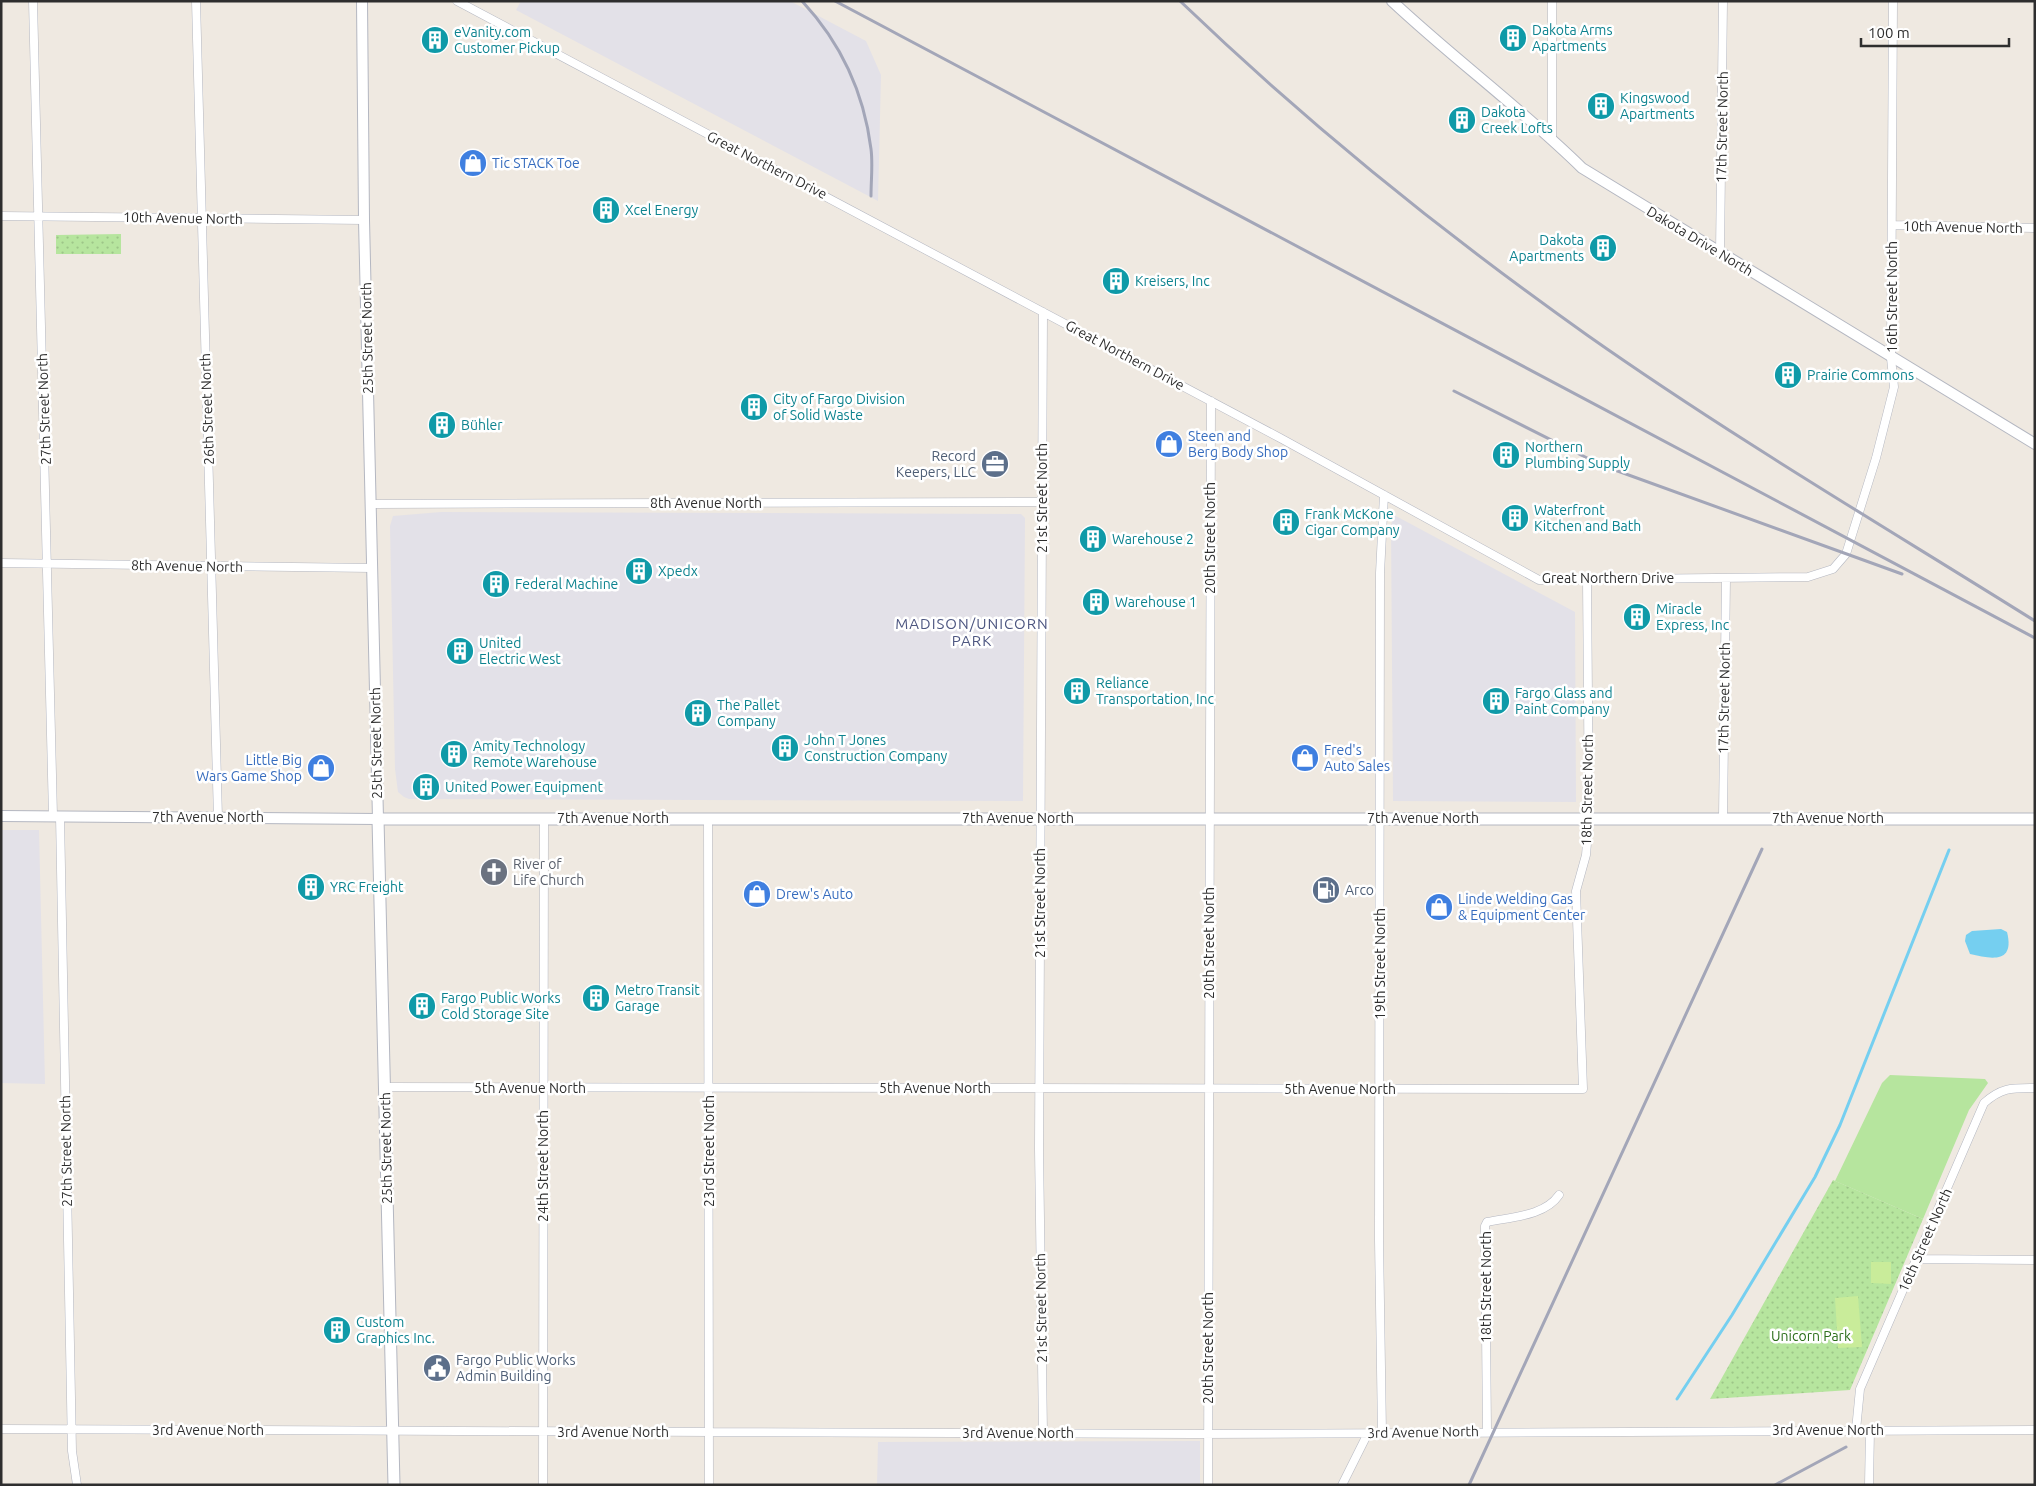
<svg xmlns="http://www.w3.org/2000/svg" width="2036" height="1486" font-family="Ubuntu,sans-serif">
	<defs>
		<pattern id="park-dots" width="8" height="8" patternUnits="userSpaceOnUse" patternTransform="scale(1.25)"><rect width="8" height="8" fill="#b6e59e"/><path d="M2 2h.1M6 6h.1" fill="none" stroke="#9dc588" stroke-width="1.8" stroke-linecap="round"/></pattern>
	</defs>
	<rect width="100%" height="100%" fill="#efe9e1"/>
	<path fill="#e3e1e8" d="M521,1H790L866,41L881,75L878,201L516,10Z
		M441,512L1021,514L1025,518L1023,801L409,799L404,797L398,792L395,769L390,526L393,516Z
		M1394,515L1575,612L1576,802L1393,801L1391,525Z
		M1,830H39L45,1084L1,1083Z
		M1200,1441V1485H877L878,1442Z"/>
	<path fill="#b6e59e" d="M1890,1075L1985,1079L1988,1083L1969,1110L1923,1219L1835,1181L1882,1083Z"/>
	<path fill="url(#park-dots)" d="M121,234V254H56V235Z
		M1833,1180L1923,1219L1850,1390L1710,1399Z"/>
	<path fill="#c9ec9a" d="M1871,1262H1891V1284L1871,1283Z
		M1858,1296L1862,1347L1838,1348L1835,1298Z"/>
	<path fill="#75cff0" d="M2001,929L2007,932C2015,964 1991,959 1970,954L1965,941L1966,935L1972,931Z"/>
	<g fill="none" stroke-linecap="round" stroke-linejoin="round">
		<path stroke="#75cff0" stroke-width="3" d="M1677,1399L1732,1315L1815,1177L1840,1125L1949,850"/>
		<defs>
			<path id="minor" d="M33,1L53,816
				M196,1L218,818
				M457,1L1282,439L1539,580L1808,577L1833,569L1846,554L1876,458L1894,387L1891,358L1893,1
				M1552,1V139
				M1,216L364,220
				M1892,225L2035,228
				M1720,253L1723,1
				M371,504L1042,502
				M1,563L372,568
				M60,816L72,1451L77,1485
				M708,818L709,1485
				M1723,818L1726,578
				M385,1087L1583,1089L1576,891L1586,855L1589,819L1587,579
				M1916,1259L2035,1260
				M1,1429L1194,1434L2035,1430
				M1856,1430L1860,1389L1984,1103C2002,1087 2012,1088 2035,1088
				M1487,1431L1485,1226L1487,1222C1511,1217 1545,1216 1559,1195
				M1043,1433L1039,1149L1043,312
				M1382,1433L1379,1240L1380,573L1384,495
				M543,1485L544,818
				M1208,1485L1211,401
				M1342,1485L1368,1433
				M1869,1485L1870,1430"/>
			<path id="tertiary" d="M1392,1C1454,59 1522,109 1582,168L2035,444
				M1,816L378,819L364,220L362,1"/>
			<path id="secondary" d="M394,1485L378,819H2035"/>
		</defs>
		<use href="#minor" stroke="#b4b7c1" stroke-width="9"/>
		<use href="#tertiary" stroke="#b4b7c1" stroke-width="12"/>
		<use href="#secondary" stroke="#b4b7c1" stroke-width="13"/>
		<use href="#minor" stroke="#fff" stroke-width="8"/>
		<use href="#tertiary" stroke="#fff" stroke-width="10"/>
		<use href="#secondary" stroke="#fff" stroke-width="11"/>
		<path stroke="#a3a6b8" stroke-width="3" d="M802,1C841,43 864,93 871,149C873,164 871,180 871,196
			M835,1L2035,638
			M1180,1C1307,123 1443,233 1587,335C1732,437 1885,527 2035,621
			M1454,391L1601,465L1902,574
			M1469,1485L1762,849
			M1775,1485L1846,1447"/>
	</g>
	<defs>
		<symbol id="building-disc" viewBox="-11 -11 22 22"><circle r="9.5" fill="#0f9aa8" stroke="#fff"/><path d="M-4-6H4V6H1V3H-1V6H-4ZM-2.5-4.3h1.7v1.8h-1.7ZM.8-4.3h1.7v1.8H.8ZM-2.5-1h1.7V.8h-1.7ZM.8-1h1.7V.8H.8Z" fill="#fff"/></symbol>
		<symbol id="shop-disc" viewBox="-11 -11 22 22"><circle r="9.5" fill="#3f7fe0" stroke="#fff"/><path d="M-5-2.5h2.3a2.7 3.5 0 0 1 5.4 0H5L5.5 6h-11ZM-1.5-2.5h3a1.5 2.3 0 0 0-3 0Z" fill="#fff"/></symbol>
		<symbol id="office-disc" viewBox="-11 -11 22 22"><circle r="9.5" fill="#5c6f8a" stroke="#fff"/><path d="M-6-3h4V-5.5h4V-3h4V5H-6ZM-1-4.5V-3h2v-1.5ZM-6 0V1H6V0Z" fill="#fff"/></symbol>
		<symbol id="church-disc" viewBox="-11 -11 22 22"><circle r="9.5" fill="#6b7280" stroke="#fff"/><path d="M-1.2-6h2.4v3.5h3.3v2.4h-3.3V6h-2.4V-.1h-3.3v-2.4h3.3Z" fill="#fff"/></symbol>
		<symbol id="fuel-disc" viewBox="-11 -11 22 22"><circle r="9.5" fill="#5c6f8a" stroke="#fff"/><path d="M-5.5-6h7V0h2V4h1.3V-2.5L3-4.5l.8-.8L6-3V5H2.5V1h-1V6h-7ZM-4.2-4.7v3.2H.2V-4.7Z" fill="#fff"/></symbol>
		<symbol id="civic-disc" viewBox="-11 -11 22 22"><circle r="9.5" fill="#5c6f8a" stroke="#fff"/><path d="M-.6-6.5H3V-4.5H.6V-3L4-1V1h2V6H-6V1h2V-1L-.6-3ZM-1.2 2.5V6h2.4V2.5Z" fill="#fff"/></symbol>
	</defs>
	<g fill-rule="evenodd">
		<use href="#building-disc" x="1497" y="22" width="32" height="32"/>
		<use href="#building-disc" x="419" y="24" width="32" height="32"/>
		<use href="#building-disc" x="1585" y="90" width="32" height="32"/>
		<use href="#building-disc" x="1446" y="104" width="32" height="32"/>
		<use href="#shop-disc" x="457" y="147" width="32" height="32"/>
		<use href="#building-disc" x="590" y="194" width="32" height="32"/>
		<use href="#building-disc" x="1587" y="232" width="32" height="32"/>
		<use href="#building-disc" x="1100" y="265" width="32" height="32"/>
		<use href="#building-disc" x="1772" y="359" width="32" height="32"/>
		<use href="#building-disc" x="738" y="391" width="32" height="32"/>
		<use href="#building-disc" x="426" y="409" width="32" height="32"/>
		<use href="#shop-disc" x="1153" y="428" width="32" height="32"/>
		<use href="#building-disc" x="1490" y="439" width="32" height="32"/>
		<use href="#office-disc" x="979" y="448" width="32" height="32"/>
		<use href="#building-disc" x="1499" y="502" width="32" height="32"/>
		<use href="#building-disc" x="1270" y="506" width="32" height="32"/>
		<use href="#building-disc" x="1077" y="523" width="32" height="32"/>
		<use href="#building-disc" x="623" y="555" width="32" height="32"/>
		<use href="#building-disc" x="480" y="568" width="32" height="32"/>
		<use href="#building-disc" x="1080" y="586" width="32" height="32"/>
		<use href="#building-disc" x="1621" y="601" width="32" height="32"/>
		<use href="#building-disc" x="444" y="635" width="32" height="32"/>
		<use href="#building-disc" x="1061" y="675" width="32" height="32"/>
		<use href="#building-disc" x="1480" y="685" width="32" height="32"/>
		<use href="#building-disc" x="682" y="697" width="32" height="32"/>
		<use href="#building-disc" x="769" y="732" width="32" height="32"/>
		<use href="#building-disc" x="438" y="738" width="32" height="32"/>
		<use href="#shop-disc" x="1289" y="742" width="32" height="32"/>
		<use href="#shop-disc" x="305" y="752" width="32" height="32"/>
		<use href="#building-disc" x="410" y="771" width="32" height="32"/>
		<use href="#church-disc" x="478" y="856" width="32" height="32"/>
		<use href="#building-disc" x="295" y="871" width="32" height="32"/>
		<use href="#fuel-disc" x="1310" y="874" width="32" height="32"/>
		<use href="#shop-disc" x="741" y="878" width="32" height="32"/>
		<use href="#shop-disc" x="1423" y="891" width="32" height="32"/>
		<use href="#building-disc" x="580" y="982" width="32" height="32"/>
		<use href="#building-disc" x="406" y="990" width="32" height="32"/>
		<use href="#building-disc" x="321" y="1314" width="32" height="32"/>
		<use href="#civic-disc" x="421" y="1352" width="32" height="32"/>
	</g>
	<g text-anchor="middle" stroke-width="5" stroke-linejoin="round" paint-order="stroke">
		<g font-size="14" fill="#0d838f" stroke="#fff" text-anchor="start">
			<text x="1532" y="35">Dakota Arms<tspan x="1532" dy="16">Apartments</tspan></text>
			<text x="454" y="37">eVanity.com<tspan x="454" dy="16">Customer Pickup</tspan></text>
			<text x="1620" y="103">Kingswood<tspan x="1620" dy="16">Apartments</tspan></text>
			<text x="1481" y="117">Dakota<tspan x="1481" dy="16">Creek Lofts</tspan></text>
			<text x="625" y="215">Xcel Energy</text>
			<text x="1584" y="245" text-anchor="end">Dakota<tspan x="1584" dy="16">Apartments</tspan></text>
			<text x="1135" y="286">Kreisers, Inc</text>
			<text x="1807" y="380">Prairie Commons</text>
			<text x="773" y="404">City of Fargo Division<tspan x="773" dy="16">of Solid Waste</tspan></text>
			<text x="461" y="430">Bühler</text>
			<text x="1525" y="452">Northern<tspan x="1525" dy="16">Plumbing Supply</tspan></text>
			<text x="1534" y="515">Waterfront<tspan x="1534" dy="16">Kitchen and Bath</tspan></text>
			<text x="1305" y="519">Frank McKone<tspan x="1305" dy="16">Cigar Company</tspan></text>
			<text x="1112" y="544">Warehouse 2</text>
			<text x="658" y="576">Xpedx</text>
			<text x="515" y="589">Federal Machine</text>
			<text x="1115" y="607">Warehouse 1</text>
			<text x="1656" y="614">Miracle<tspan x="1656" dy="16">Express, Inc</tspan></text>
			<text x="479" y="648">United<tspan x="479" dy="16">Electric West</tspan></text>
			<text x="1096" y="688">Reliance<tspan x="1096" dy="16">Transportation, Inc</tspan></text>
			<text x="1515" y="698">Fargo Glass and<tspan x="1515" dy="16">Paint Company</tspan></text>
			<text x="717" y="710">The Pallet<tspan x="717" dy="16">Company</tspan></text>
			<text x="804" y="745">John T Jones<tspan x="804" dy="16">Construction Company</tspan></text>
			<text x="473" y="751">Amity Technology<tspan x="473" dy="16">Remote Warehouse</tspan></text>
			<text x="445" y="792">United Power Equipment</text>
			<text x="330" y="892">YRC Freight</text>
			<text x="615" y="995">Metro Transit<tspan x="615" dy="16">Garage</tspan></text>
			<text x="441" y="1003">Fargo Public Works<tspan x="441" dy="16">Cold Storage Site</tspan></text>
			<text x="356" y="1327">Custom<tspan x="356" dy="16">Graphics Inc.</tspan></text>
		</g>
		<g font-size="14" fill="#2e2e2e" stroke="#fff">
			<text transform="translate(1722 127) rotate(-89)" y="5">17th Street North</text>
			<text transform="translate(767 165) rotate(27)" y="5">Great Northern Drive</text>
			<text transform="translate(183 218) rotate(1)" y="5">10th Avenue North</text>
			<text transform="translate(1963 227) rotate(1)" y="5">10th Avenue North</text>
			<text transform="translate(1700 241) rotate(31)" y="5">Dakota Drive North</text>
			<text transform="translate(1892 297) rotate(-90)" y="5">16th Street North</text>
			<text transform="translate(367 338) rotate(-91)" y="5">25th Street North</text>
			<text transform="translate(1125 355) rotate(28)" y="5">Great Northern Drive</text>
			<text transform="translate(44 409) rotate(-92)" y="5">27th Street North</text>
			<text transform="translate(207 409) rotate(-92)" y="5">26th Street North</text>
			<text transform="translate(1042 498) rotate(-90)" y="5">21st Street North</text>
			<text x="706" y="508">8th Avenue North</text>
			<text transform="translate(1210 538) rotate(-90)" y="5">20th Street North</text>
			<text transform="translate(187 566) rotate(1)" y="5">8th Avenue North</text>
			<text x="1608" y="583">Great Northern Drive</text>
			<text transform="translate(1724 698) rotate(-89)" y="5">17th Street North</text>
			<text transform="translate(376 743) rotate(-91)" y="5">25th Street North</text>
			<text transform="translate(1587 790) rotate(-89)" y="5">18th Street North</text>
			<text x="208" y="822">7th Avenue North</text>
			<text x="613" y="823">7th Avenue North</text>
			<text x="1018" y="823">7th Avenue North</text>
			<text x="1423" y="823">7th Avenue North</text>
			<text x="1828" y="823">7th Avenue North</text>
			<text transform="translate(1040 903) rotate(-90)" y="5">21st Street North</text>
			<text transform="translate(1209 943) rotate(-90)" y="5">20th Street North</text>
			<text transform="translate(1380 964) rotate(-90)" y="5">19th Street North</text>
			<text x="530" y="1093">5th Avenue North</text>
			<text x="935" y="1093">5th Avenue North</text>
			<text x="1340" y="1094">5th Avenue North</text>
			<text transform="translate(386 1148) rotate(-91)" y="5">25th Street North</text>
			<text transform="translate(66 1151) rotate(-91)" y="5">27th Street North</text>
			<text transform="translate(709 1151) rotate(-90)" y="5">23rd Street North</text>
			<text transform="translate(543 1166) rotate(-90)" y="5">24th Street North</text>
			<text transform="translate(1925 1240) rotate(-66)" y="5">16th Street North</text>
			<text transform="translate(1486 1287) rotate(-90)" y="5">18th Street North</text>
			<text transform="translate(1041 1308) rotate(-91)" y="5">21st Street North</text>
			<text transform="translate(1208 1348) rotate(-90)" y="5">20th Street North</text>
			<text x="208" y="1435">3rd Avenue North</text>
			<text x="1828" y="1435">3rd Avenue North</text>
			<text x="613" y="1437">3rd Avenue North</text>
			<text transform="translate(1423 1432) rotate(-1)" y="5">3rd Avenue North</text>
			<text x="1018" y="1438">3rd Avenue North</text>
		</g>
		<g font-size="14" fill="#366cbe" stroke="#fff" text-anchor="start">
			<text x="492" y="168">Tic STACK Toe</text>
			<text x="1188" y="441">Steen and<tspan x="1188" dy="16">Berg Body Shop</tspan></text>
			<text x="1324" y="755">Fred's<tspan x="1324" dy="16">Auto Sales</tspan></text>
			<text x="302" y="765" text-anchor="end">Little Big<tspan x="302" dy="16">Wars Game Shop</tspan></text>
			<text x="776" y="899">Drew's Auto</text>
			<text x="1458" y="904">Linde Welding Gas<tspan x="1458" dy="16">&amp; Equipment Center</tspan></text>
		</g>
		<g font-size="14" fill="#4e5e75" stroke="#fff" text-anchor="start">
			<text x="976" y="461" text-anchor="end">Record<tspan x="976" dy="16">Keepers, LLC</tspan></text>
			<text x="1345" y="895">Arco</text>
			<text x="456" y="1365">Fargo Public Works<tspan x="456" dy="16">Admin Building</tspan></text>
		</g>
		<g font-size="14" fill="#5b616d" stroke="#fff" text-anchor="start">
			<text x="513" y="869">River of<tspan x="513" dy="16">Life Church</tspan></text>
		</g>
		<g font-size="14" fill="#2c6e1b" stroke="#fff">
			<text x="1811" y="1341">Unicorn Park</text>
		</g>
		<g font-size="15" letter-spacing="1" fill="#4d5680" stroke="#fff">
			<text x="972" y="629">MADISON/UNICORN<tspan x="972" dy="17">PARK</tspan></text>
		</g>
	</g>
	<rect width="2036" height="1486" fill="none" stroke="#2e2e2e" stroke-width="5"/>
	<path d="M1861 38v8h148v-8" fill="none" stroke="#2e2e2e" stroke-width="2.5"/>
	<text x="1868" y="38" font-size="15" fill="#2e2e2e" stroke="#ffffff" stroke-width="4" paint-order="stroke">100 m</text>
</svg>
